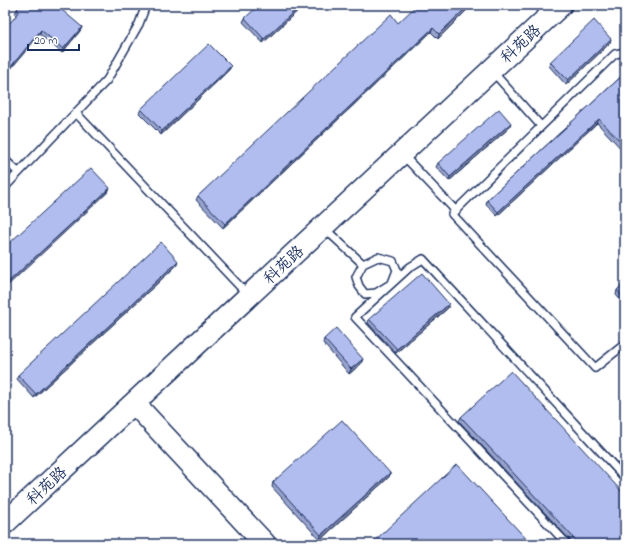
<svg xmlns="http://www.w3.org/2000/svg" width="630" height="549" font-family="'Indie Flower','LXGW WenKai TC',sans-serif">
	<rect width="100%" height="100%" fill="#fff"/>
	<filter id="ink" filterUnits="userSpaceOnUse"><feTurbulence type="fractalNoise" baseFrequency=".025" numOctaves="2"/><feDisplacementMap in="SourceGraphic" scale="8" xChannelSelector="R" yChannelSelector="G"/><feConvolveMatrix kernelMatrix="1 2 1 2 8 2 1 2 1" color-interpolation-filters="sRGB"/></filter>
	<g filter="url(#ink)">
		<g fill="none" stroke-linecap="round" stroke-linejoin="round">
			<defs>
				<path id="lane" d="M625,52L615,54L452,214L595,368L625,344
					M492,71L541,126
					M76,113L247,294
					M402,154L456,211
					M5,160L18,172
					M5,187L107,80L139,24L146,5
					M324,228L363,264
					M378,257L393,261L397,270L392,283L376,293L365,294L359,286L356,277L363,264Z
					M567,544L355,317L410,267L423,259L625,478"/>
				<path id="secondary" d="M134,403L265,544
					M5,523L561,5"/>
			</defs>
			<use href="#lane" stroke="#1b2f5e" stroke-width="10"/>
			<use href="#secondary" stroke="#1b2f5e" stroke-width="24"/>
			<use href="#lane" stroke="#fff" stroke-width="7"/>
			<use href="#secondary" stroke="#fff" stroke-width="21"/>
		</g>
		<path fill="#98a3cd" stroke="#1b2f5e" d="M304,5L263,43L243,22L245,18Z
			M472,5L438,39L431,32L223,228L196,200L198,196L398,23Z
			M17,9L82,27L80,31L62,53L15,14Z
			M610,43L566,85L549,66L550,62Z
			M231,66L229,70L161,135L139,113L141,109Z
			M625,73V153L597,123L497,216L486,204L487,200Z
			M509,128L449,181L436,167L438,163Z
			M177,265L34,398L17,379L18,375Z
			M625,283V305L616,295L617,290Z
			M448,308L396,353L368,323L369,319Z
			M324,339L361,364L349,374L323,343Z
			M461,417L625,544H572L571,541L459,421Z
			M390,473L389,477L320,540L272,487L273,482Z"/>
		<path fill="#7c84a7" stroke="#1b2f5e" d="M301,5H304L263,43L264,39Z
			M469,5H472L438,39L439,34Z
			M82,27L80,31L62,53L63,49Z
			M433,28L431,32L223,228L225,224Z
			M41,30L40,34L5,76V74Z
			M611,39L610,43L566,85L568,80Z
			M231,66L229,70L161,135L162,131Z
			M599,119L597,123L497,216L498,212Z
			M511,123L509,128L449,181L450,177Z
			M110,188L108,192L5,288V285Z
			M178,261L177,265L34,398L36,394Z
			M449,304L448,308L396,353L397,349Z
			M363,359L361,364L349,374L351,369Z
			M10,418L8,422L5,425V423Z
			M390,473L389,477L320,540L321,535Z"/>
		<path fill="#b1bdee" stroke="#1b2f5e" d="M20,5H56L82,27L63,49L41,30L5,74V29L19,12L17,9Z
			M259,5H301L264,39L245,18Z
			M417,5H469L439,34L433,28L225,224L198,196L391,14L398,23Z
			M594,20L611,39L568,80L550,62Z
			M209,44L231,66L162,131L141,109Z
			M625,73V146L599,119L498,212L487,200Z
			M499,109L511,123L450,177L438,163Z
			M91,168L110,188L5,285V247Z
			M161,242L178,261L36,394L18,375Z
			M422,273L449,304L397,349L369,319Z
			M625,283V299L617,290Z
			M336,328L363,359L351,369L324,339Z
			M511,371L625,495V544H578L573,539L572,536L461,417Z
			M5,413L10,418L5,423Z
			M342,420L390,473L321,535L273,482Z
			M457,464L531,544H371Z"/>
	</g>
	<g text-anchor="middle" stroke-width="3" stroke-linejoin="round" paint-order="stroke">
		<g font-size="16" fill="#1b2f5e" stroke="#fff">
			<text transform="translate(520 43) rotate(-43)" y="6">科苑路</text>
			<text transform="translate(283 264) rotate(-43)" y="6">科苑路</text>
			<text transform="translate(46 485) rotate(-43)" y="6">科苑路</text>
		</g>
	</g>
	<rect width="630" height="549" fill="none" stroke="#fff" stroke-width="20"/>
	<rect x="10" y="10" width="610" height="529" fill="none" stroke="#1b2f5e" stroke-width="1.5" filter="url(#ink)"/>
	<path d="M28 44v6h51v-6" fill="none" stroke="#1b2f5e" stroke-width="2"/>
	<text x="34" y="44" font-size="12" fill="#1b2f5e" stroke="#ffffff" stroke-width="3" paint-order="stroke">20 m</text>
</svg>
